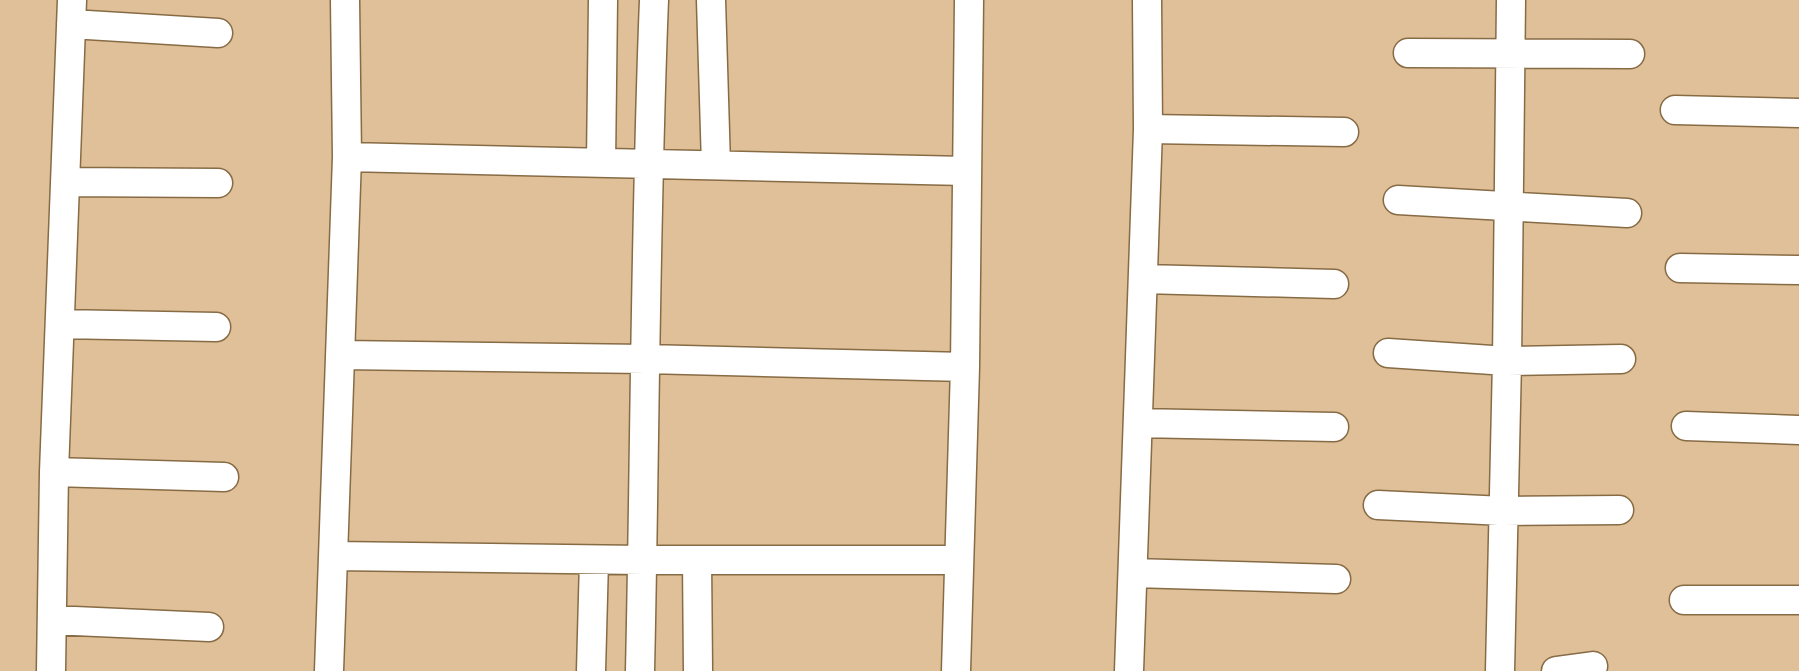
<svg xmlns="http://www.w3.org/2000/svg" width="1799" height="671" font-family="Commissioner,sans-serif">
	<rect width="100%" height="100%" fill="#dfc098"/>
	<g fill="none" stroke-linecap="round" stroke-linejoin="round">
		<defs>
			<path id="minor" d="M711,0L716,165
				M71,24L218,33
				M1408,53L1630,54
				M1675,110L1799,113
				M1148,129L1344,132
				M347,157L966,171
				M601,163L603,0
				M65,182L218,183
				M1398,200L1627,213
				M1680,268L1799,270
				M1143,279L1334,284
				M60,324L216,327
				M1388,353L1507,361L1621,359
				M341,355L646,359L965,367
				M1138,423L1334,427
				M1686,426L1799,430
				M54,472L224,477
				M1378,505L1504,511L1619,510
				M334,556L642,560H959
				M697,560L698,671
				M1133,573L1336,579
				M1684,600H1799
				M52,620L209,627
				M51,671L54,472L72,0
				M329,671L347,157L345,0
				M591,671L594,560
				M640,671C645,447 645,224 654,0
				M956,671L965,367L969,0
				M1129,671L1148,129L1147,0
				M1500,671L1507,361L1511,0
				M1556,671L1593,666"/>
		</defs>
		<use href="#minor" stroke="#876b45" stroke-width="31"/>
		<use href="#minor" stroke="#fff" stroke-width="28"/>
	</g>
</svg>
